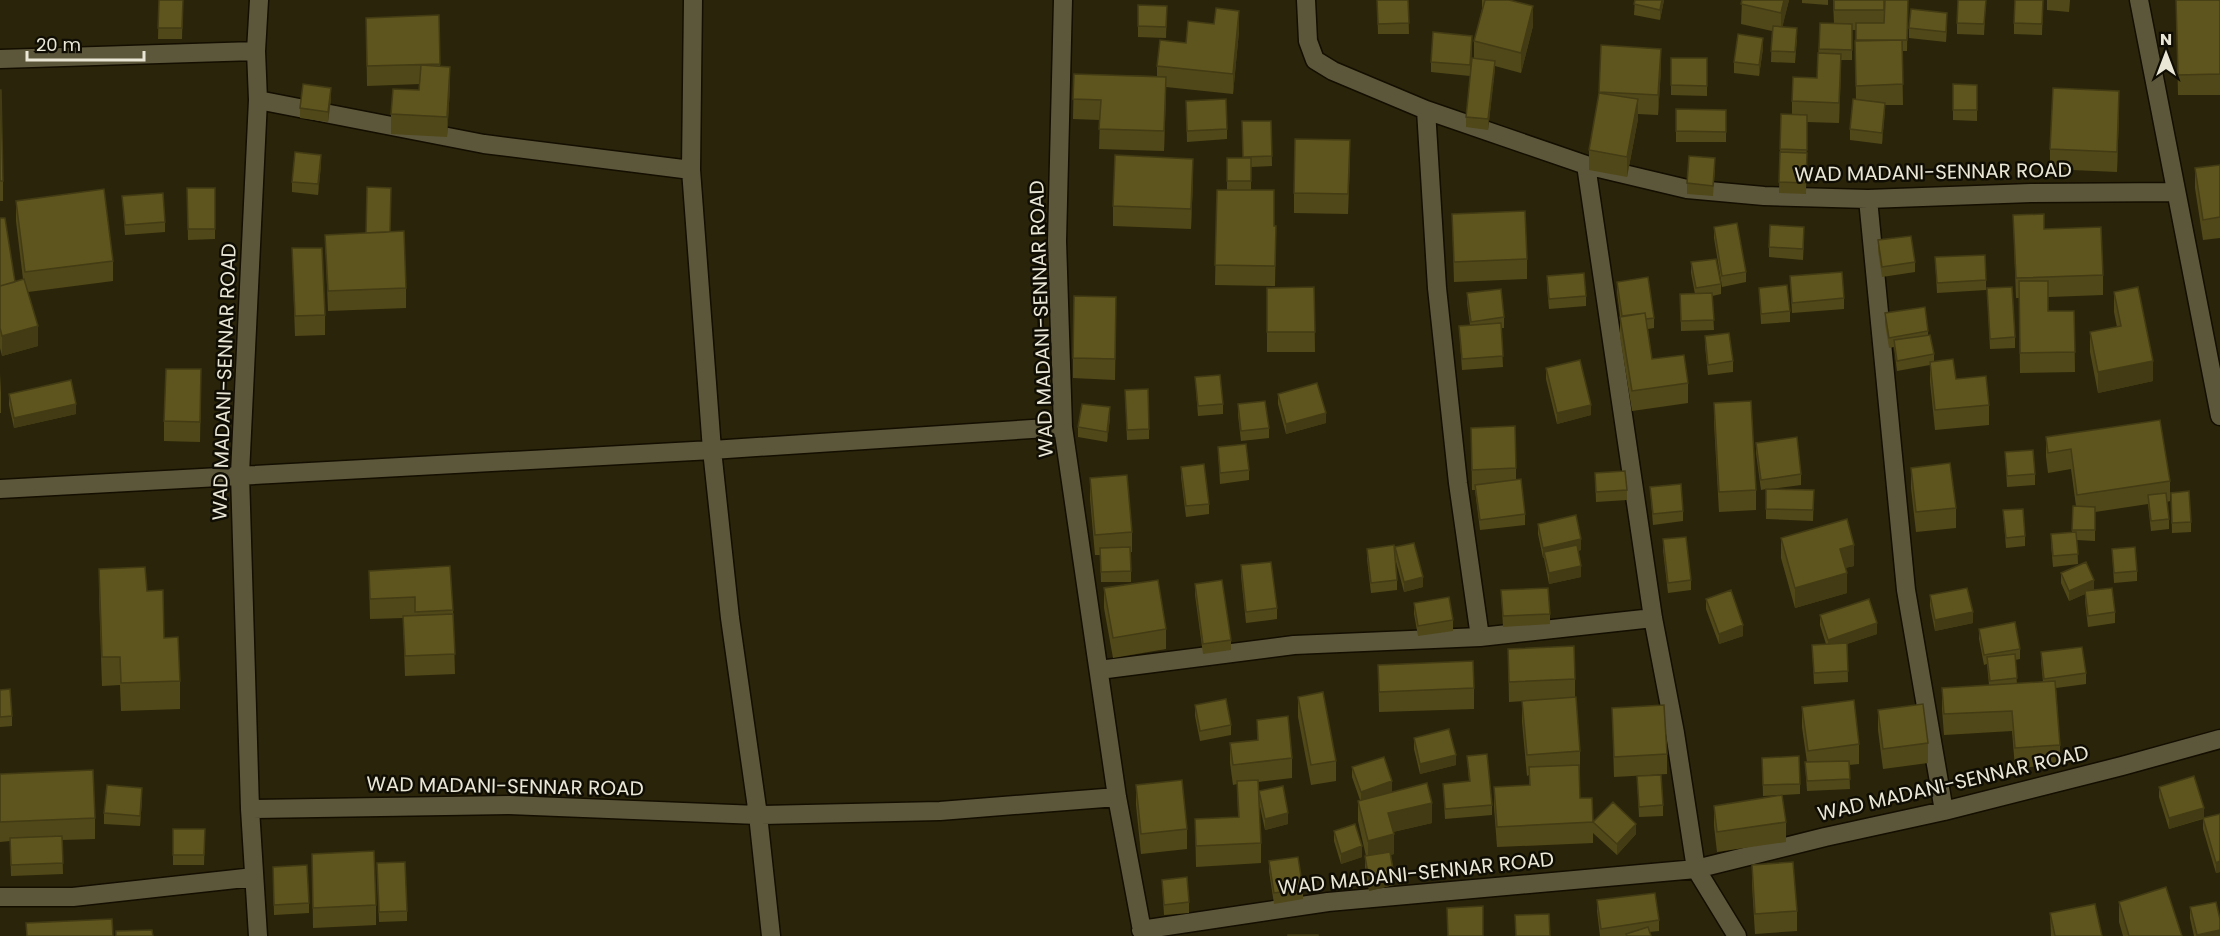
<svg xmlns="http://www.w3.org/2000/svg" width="2220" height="936" font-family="Poppins,sans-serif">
	<rect width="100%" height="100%" fill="#2a250a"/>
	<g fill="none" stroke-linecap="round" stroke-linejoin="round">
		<defs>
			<path id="minor" d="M693,0L691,170L712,450L730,618L758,815L771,936
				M1063,0L1057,241L1063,427L1117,797L1143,936
				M1306,0L1308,41L1315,60L1333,71L1426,110L1586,165L1687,189L1764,196L1868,199L2031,193L2176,192
				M2139,0L2220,416
				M0,59L256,51
				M258,100L484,144L691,170
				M1426,110L1437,288L1458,483L1480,637
				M1586,165L1653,618L1675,733L1696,869L1737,936
				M1868,199L1906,590L1944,811
				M0,489L712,450L1063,427
				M1099,670L1294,645L1480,637L1653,618
				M250,809L509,805L758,815L940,811L1117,797
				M0,897H73L254,877
				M1141,930L1328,902L1696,869L1825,837L1944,811L2122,766L2220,739
				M258,936L250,809L240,474L258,100L256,51L259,0"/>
		</defs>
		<use href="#minor" stroke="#130e00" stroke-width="21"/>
		<use href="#minor" stroke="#5c573b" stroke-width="18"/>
	</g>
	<path fill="#514819" d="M159,0H183L182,39H158Z
		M1377,0H1408L1409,34H1378Z
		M1482,0H1509L1533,26L1521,73L1495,66L1488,130L1466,127V117L1474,59V41L1482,9Z
		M1635,0H1664L1660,20L1634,15Z
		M1742,0H1789L1782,27L1797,39L1795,63L1771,62L1772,31L1741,24Z
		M1802,0H1828V5L1802,3Z
		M1833,0H1884V23L1908,0L1907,51H1902L1903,105H1885L1882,144L1850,140V129L1856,100L1855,41H1856V30H1852V60H1841L1839,123L1807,122L1806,194L1779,193L1781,114H1792V101L1817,78L1820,23L1834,24Z
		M1986,0L1984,35L1957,34V23Z
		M2043,0L2042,35L2014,34V23Z
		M2047,0H2070L2069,12L2047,10Z
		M2176,0H2220V95H2178Z
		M1138,5L1167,6L1166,38L1138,37Z
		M439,15L440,66L450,87L447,137L391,134V114L419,90L420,84L367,86L366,18Z
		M1947,24L1946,42L1909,38V28Z
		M1239,31L1233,94L1166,87L1164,151L1099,149L1100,120L1073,119L1074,74L1157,76V66L1186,43Z
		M1601,45L1661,69L1658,115L1638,114V119L1627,177L1589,170V150L1599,93Z
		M1472,47L1470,76L1431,72V62Z
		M1763,48L1759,76L1734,73V62Z
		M1671,58H1707V96L1671,95Z
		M1953,84L1977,85V121L1953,120Z
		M0,90L3,181V201H0Z
		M331,99L328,122L300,118V108Z
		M1186,101L1227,129V139L1187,142Z
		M1676,109L1726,110V142H1676Z
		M2119,111L2117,172L2050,169V149Z
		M1242,121H1271L1272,166L1251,167V190L1274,226H1276L1275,286L1215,285L1217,190H1227V158H1243Z
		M1350,160L1348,214L1294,213V193Z
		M321,165L318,195L292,192V182Z
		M2220,165V238L2203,240L2195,188V168Z
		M1715,169L1713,196L1687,194V183Z
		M1193,179L1191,229L1113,226V206Z
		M187,188H215V239L188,240Z
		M122,196L165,222V232L125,235Z
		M16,201L113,261V281L28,292L38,346L2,356L0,348V218L15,282L23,279L16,221Z
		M1452,214L1527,259V279L1454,282Z
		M2013,215L2044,229L2103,275V295L2048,297V311H2074L2075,372L2020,373L2019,298H2016Z
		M1714,227L1746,272V282L1722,287L1714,238Z
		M390,232L406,288V308L328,311L325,235Z
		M1804,238L1803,260L1769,257V247Z
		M1878,240L1915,262V272L1882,277L1878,251Z
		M292,248L325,315V335L295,336Z
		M1935,257L1986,280V290L1937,293Z
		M1691,262L1721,284V294L1712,296L1714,330L1681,331L1680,294H1695L1691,273Z
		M1547,276L1586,296V306L1549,309L1547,287Z
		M1790,276L1844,298V309L1792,313Z
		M1617,282L1654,318V328L1648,329L1652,359L1688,383V403L1632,411L1620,337V316L1617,292Z
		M1314,287L1315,352H1267V288Z
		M1759,288L1790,311V322L1761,324Z
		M1987,288L2015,337V348L1990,349Z
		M2114,292L2153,381L2098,393L2090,352V332L2117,327L2114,312Z
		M1467,293L1504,317V328H1501L1503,367L1462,370L1459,326L1470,325L1467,303Z
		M1885,313L1928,331V335L1934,354V362L1989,405V425L1935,430L1930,382V365L1897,371L1894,347L1889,348L1885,324Z
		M1116,317L1115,380L1073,378V358Z
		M1705,336L1733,361V372L1708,375L1705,346Z
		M1546,368L1591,415L1557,424L1546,379Z
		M0,374L1,393V413H0Z
		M1195,377L1223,404V414L1198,416Z
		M201,389L200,442L164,441V421Z
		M1125,390L1149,429V439L1127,440Z
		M9,394L76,414L14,428L9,405Z
		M1278,394L1326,423L1286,434L1278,404Z
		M1714,403L1756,490V510L1719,512L1714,423Z
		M1238,404L1269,428V438L1241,441L1238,415Z
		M1110,418L1107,442L1078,437V427Z
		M1471,428L1516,468V480L1525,514V525L1480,530L1475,490H1472Z
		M2046,437L2170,481V501L2167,502L2169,519V529L2151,531L2148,504L2095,512V541L2077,540L2078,564L2053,567L2051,544V534L2072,532L2073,506H2076L2071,469L2048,473L2046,457Z
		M1756,443L1801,474V485L1770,489L1814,490L1813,521L1766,519V489L1761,490L1756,453Z
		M1218,447L1249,470V480L1220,484Z
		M2005,452L2035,474V485L2007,487Z
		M1181,467L1209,504V514L1186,517L1181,477Z
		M1911,468L1956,508V528L1916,532L1911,488Z
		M1595,473L1627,490V500L1596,502Z
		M1090,478L1132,532V552H1131V582H1101L1100,555H1095L1090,499Z
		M1650,487L1683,511V521L1653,525Z
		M2171,493L2191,522V532L2172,533Z
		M2003,510L2025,536V546L2006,548Z
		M1538,524L1581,550L1578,551L1581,577L1549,584L1544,558H1543L1538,534Z
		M1781,538L1854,566L1845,568L1847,593L1795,608L1781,558Z
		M1663,539L1691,580V590L1668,593L1663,550Z
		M1395,547L1423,587L1404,592L1395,558L1397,580V590L1371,593L1367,559V549L1395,557Z
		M2112,549L2137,571V581L2114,583Z
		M1241,565L1277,608V619L1246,623L1241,576Z
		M99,569L147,591L180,681V709L121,711L120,685L102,686L99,597Z
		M369,571L453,610L455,674L405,676L403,618L370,619Z
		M2061,573L2094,590L2115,612V623L2088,627L2085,602V594L2069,601L2061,583Z
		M1195,584L1231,640V650L1203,654L1195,595Z
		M1104,588L1166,629V649L1113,658L1104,608Z
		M1501,590L1550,614V624L1503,627Z
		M1930,595L1973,623L1935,631L1930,606Z
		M1706,599L1743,636L1719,644L1706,609Z
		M1414,603L1453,620V631L1418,636L1414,614Z
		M1820,615L1877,634L1847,644L1848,682L1814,684L1812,645L1826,644L1820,625Z
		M1979,629L2020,649V659L2015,660L2017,684L2043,682L2041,662V652L2086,673V684L2056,688L2060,745V765L2015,768L2012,731L1944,735L1942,709V688L1989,685L1987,664L1984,665L1979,639Z
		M1508,649L1575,679V697L1580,751V771H1579L1580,798L1593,822L1636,834L1617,855L1593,833V843L1497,847L1494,807V787L1529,785V775L1527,776L1522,722V701H1524L1509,702Z
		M1378,665L1474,688V709L1379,712Z
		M0,690L12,716V726L0,727Z
		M1298,697L1336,761V781L1311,785L1298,717Z
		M1195,705L1231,725V735L1200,741L1195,716Z
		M1802,707L1859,744V764L1849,765L1850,789L1807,791L1805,762H1807L1802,727Z
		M1612,708L1667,754V774L1614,777Z
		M1878,710L1928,743V763L1883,769L1878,730Z
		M1257,720L1292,758V778L1258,782L1261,843V863L1196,867L1195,819L1238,817L1237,784L1233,785L1230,763V743L1257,740Z
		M1414,738L1456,765L1420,774L1414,749Z
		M1467,756L1492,805V815L1445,819L1443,784L1469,781Z
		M1762,758L1800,784V794L1763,796Z
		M1352,767L1392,792L1432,823L1393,832L1394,854L1390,855L1394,885L1369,891L1365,867V856H1366L1358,821V801L1360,800L1352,777Z
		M0,774L95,818V839L62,840L63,874L11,876L10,841L0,842Z
		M1637,776L1663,805V816L1639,817Z
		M1136,785L1187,829V849L1141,854L1136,805Z
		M2159,787L2204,818L2220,814V872L2216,873L2203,829V819L2169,829L2159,797Z
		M1259,791L1288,824L1265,830L1259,802Z
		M142,799L140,826L104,824V813Z
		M1714,806L1786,822V842L1717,852L1714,826Z
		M173,829H205L204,865H173Z
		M1334,831L1362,857L1341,864L1334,841Z
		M312,854L376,905V925L313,928Z
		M1269,861L1303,889V899L1274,904L1269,871Z
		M1752,865L1797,911V931L1755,934L1752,885Z
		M273,867L309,903V913L274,915Z
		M377,873L407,911V921L379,922Z
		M1162,880L1189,902V913L1164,915Z
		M1597,900L1659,920V931L1649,932L1651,936H1600L1597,911Z
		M2119,902L2182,936H2123L2119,922Z
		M2190,907L2220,936H2194L2190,918Z
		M2050,913L2102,936H2051Z"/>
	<path fill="#423b14" d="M1662,0H1664L1660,20V10Z
		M1784,0H1789L1781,33V13Z
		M1533,6V26L1521,73V53Z
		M1239,11V31L1233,94V74Z
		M1947,13V24L1946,42V32Z
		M1472,36V47L1470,76V65Z
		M1763,38V48L1759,76V65Z
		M1661,49V69L1658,115V95Z
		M1841,54V75L1839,123V103Z
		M1495,61V71L1488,130V119Z
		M450,67V87L447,137V117Z
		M1166,77V97L1164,151V131Z
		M331,88V99L328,122V112Z
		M2119,91V111L2117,172V152Z
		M1638,99V119L1627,177V157Z
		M1885,103V113L1882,144V133Z
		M321,155V165L318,195V184Z
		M1193,159V179L1191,229V209Z
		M38,326V346L2,356V336Z
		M2153,361V381L2098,393V372Z
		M76,404V414L14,428V418Z
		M1591,405V415L1557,424V413Z
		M1110,407V418L1107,442V432Z
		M1326,413V423L1286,434V424Z
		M1581,539V550L1546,558L1544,552V558H1543V548Z
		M1854,545V566L1840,569V549Z
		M1581,566V577L1549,584V573Z
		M1847,573V593L1795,608V588Z
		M1423,577V587L1404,592V582Z
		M2094,580V590L2069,601V591Z
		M1973,612V623L1935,631V620Z
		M1877,623V634L1828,650V640Z
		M1743,625V636L1719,644V634Z
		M1456,755V765L1420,774V764Z
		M1392,781V792L1361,802V792Z
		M142,788V799L140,826V816Z
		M1432,803V823L1388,833V813Z
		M2204,808V818L2169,829V818Z
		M1288,813V824L1265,830V819Z
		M1636,824V834L1617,855V844Z
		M1394,834V854L1368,861V841Z
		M1362,846V857L1341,864V854Z
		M2220,861V872L2216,873V863Z
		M1394,875V885L1369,891V880Z
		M2220,930V936H2197V935Z"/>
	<path fill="#5e541d" stroke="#423b14" stroke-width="1.5" d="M159,0H183L182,28H158Z
		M1377,0H1408L1409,23L1378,24Z
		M1485,0H1509L1533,6L1521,53L1474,41Z
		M1635,0H1662L1660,10L1634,4Z
		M1742,0H1784L1781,13L1741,4Z
		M1834,0H1884V10H1834Z
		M1885,0H1908L1907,40H1856V23H1884Z
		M1958,0H1986L1984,24L1957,23Z
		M2015,0H2043L2042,24L2014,23Z
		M2176,0H2220V74L2178,75Z
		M1138,5L1167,6L1166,27L1138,26Z
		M1216,8L1239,11L1233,74L1157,66L1160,40L1186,43L1188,21L1214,24Z
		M1911,9L1947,13L1946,32L1909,28Z
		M439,15L440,64L367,66L366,18Z
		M1820,23L1852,24V50L1819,49Z
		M1773,26L1797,28L1795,52L1771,51Z
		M1433,32L1472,36L1470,65L1431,62Z
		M1738,34L1763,38L1759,65L1734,62Z
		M1902,40L1903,84L1856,86L1855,41Z
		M1601,45L1661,49L1658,95L1599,92Z
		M1818,53L1841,54L1839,103L1792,101L1793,77L1817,78Z
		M1472,58L1495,61L1488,119L1466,117Z
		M1671,58H1707V86L1671,85Z
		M421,65L450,67L447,117L391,114L393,89L419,90Z
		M1074,74L1166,77L1164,131L1099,129L1101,100L1073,99Z
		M303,84L331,88L328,112L300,108Z
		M1953,84L1977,85V110H1953Z
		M2053,88L2119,91L2117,152L2050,149Z
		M0,90H1L3,181H0Z
		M1599,93L1638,99L1627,157L1589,150Z
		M1226,99L1227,129L1187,131L1186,101Z
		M1853,99L1885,103L1882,133L1850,129Z
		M1676,109L1726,110V132L1676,131Z
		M1781,114L1807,115V150L1780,149Z
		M1242,121H1271L1272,156L1243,157Z
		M1295,139L1350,140L1348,194L1294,193Z
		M295,152L321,155L318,184L292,182Z
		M1780,152L1807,153L1806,183L1779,182Z
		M1115,155L1193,159L1191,209L1113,206Z
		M1689,156L1715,158L1713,186L1687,183Z
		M1227,158H1251V181H1227Z
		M2220,165V217L2203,220L2195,168Z
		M367,187L391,188L390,232L366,233Z
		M187,188H215V229H188Z
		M104,189L113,261L25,272L16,201Z
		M1217,190H1274V226H1276L1275,266L1215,265Z
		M163,193L165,222L125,225L122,196Z
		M1525,211L1527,259L1454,262L1452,214Z
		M2044,214V229L2101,227L2103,275L2016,278L2013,215Z
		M0,218H5L15,282L0,286Z
		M1737,223L1746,272L1722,276L1714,227Z
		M1770,225L1804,227L1803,249L1769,247Z
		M404,231L406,288L328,291L325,235Z
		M1911,236L1915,262L1882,267L1878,240Z
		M292,248H322L325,315L295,316Z
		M1985,255L1986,280L1937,283L1935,257Z
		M1716,259L1721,284L1696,288L1691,262Z
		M1842,272L1844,298L1792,303L1790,276Z
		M1584,273L1586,296L1549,299L1547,276Z
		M1648,277L1654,318L1646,319L1645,313L1622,316L1617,282Z
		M24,279L38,326L2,336L0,328V286Z
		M2019,281H2048V311H2074L2075,352L2020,353Z
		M1787,285L1790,311L1761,314L1759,288Z
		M1314,287L1315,332H1267V288Z
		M2012,287L2015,337L1990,339L1987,288Z
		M2138,287L2153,361L2098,372L2090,332L2121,326L2114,292Z
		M1501,289L1504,317L1471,322L1467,293Z
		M1712,293L1714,320L1681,321L1680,294Z
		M1074,296L1116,297L1115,359L1073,358Z
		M1925,307L1928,331L1889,338L1885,313Z
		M1645,313L1652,359L1684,355L1688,383L1632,391L1620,317Z
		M1501,323L1503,356L1462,359L1459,326Z
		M1729,333L1733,361L1708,365L1705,336Z
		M1930,335L1934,354L1897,361L1894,340Z
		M1953,359L1956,379L1986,376L1989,405L1935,410L1930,362Z
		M1580,360L1591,405L1557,413L1546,368Z
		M166,369H201L200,422L164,421Z
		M1220,375L1223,404L1198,406L1195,377Z
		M71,380L76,404L14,418L9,394Z
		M1317,383L1326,413L1286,424L1278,394Z
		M1148,389L1149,429L1127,430L1125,390Z
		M1265,401L1269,428L1241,431L1238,404Z
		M1751,401L1756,490L1719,492L1714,403Z
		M1082,404L1110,407L1107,432L1078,427Z
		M2160,420L2170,481L2077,495L2071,449L2048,453L2046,437Z
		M1515,426L1516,468L1472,470L1471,428Z
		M1797,437L1801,474L1761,480L1756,443Z
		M1246,444L1249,470L1220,473L1218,447Z
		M2033,450L2035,474L2007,476L2005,452Z
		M1950,463L1956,508L1916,512L1911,468Z
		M1204,464L1209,504L1186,506L1181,467Z
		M1625,471L1627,490L1596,492L1595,473Z
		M1127,475L1132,532L1095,535L1090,478Z
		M1521,479L1525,514L1480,520L1475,485Z
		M1681,484L1683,511L1653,514L1650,487Z
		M1766,489L1814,490L1813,510L1766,509Z
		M2189,491L2191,522L2172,523L2171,493Z
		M2166,493L2169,519L2151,521L2148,495Z
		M2073,506L2095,507V530H2072Z
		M2023,509L2025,536L2006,538L2003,510Z
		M1576,515L1581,539L1543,548L1538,524Z
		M1847,519L1854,545L1840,549L1847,573L1795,588L1781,538Z
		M2076,532L2078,554L2053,556L2051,534Z
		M1686,537L1691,580L1668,583L1663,539Z
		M1414,543L1423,577L1404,582L1395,547Z
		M1394,545L1397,580L1371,583L1367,549Z
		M1577,545L1581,566L1549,573L1544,552Z
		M1130,547L1131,571L1101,572L1100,548Z
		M2135,547L2137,571L2114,573L2112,549Z
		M1271,562L1277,608L1246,612L1241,565Z
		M2086,562L2094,580L2069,591L2061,573Z
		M450,566L453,610L415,612V597L370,599L369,571Z
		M145,567L147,591L163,590L164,638L178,637L180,681L121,683L120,657H102L99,569Z
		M1158,580L1166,629L1113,638L1104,588Z
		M1222,580L1231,640L1203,644L1195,584Z
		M1548,588L1550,614L1503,616L1501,590Z
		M1967,588L1973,612L1935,620L1930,595Z
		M2112,588L2115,612L2088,616L2085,591Z
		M1731,590L1743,625L1719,634L1706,599Z
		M1449,597L1453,620L1418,626L1414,603Z
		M1869,599L1877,623L1828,640L1820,615Z
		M453,614L455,654L405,656L403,616Z
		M2015,622L2020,649L1984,655L1979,629Z
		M1847,643L1848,671L1814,673L1812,645Z
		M1574,646L1575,679L1509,682L1508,649Z
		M2082,647L2086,673L2044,679L2041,652Z
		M2015,654L2017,678L1990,681L1987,657Z
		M1473,661L1474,688L1379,692L1378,665Z
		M2055,681L2060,745L2015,748L2012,711L1944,714L1942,688Z
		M10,689L12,716L0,717V690Z
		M1323,692L1336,761L1311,765L1298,697Z
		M1576,697L1580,751L1527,755L1522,701Z
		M1226,699L1231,725L1200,731L1195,705Z
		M1854,700L1859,744L1808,751L1802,707Z
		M1923,704L1928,743L1883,749L1878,710Z
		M1664,705L1667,754L1614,757L1612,708Z
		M1288,716L1292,758L1233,765L1230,743L1258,740L1257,720Z
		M1449,729L1456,755L1420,764L1414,738Z
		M1487,754L1492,805L1445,809L1443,784L1470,781L1467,756Z
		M1799,756L1800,784L1763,785L1762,758Z
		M1384,757L1392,781L1361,792L1352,767Z
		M1849,761L1850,779L1807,781L1805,762Z
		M1579,765L1580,798H1592L1593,822L1497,827L1494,787L1530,785L1529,767Z
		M93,770L95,818L0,822V774Z
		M1661,775L1663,805L1639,807L1637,776Z
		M2194,776L2204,808L2169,818L2159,787Z
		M1182,780L1187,829L1141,834L1136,785Z
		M1258,780L1261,843L1196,846L1195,819L1239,817L1237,781Z
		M1427,783L1432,803L1388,813L1394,834L1368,841L1358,801Z
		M107,785L142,788L140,816L104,813Z
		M1283,786L1288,813L1265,819L1259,791Z
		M1782,795L1786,822L1717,832L1714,806Z
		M1613,802L1636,824L1617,844L1593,822Z
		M2220,814V861L2216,863L2203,818Z
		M1355,824L1362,846L1341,854L1334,831Z
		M173,829H205L204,855H173Z
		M62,836L63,863L11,865L10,838Z
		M374,851L376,905L313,908L312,854Z
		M1390,852L1394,875L1369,880L1365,856Z
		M1298,857L1303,889L1274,893L1269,861Z
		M405,862L407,911L379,912L377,863Z
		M1793,862L1797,911L1755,914L1752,865Z
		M307,865L309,903L274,905L273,867Z
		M1187,877L1189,902L1164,905L1162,880Z
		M2166,887L2182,936H2129L2119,902Z
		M1655,893L1659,920L1601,929L1597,900Z
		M2216,902L2220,919V930L2197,935L2190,907Z
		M2095,904L2102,936H2055L2050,913Z
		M1483,906V936H1448L1447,908Z
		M1549,914L1550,936H1516L1515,915Z
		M112,919L113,936H27L26,923Z
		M1648,927L1651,936H1627L1626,934Z
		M152,930L153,936H116V931Z
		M1288,935H1318V936H1288Z"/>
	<g text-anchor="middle" stroke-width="5" stroke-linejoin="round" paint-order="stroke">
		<g font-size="20" fill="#eae7d7" stroke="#100e04">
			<text transform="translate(1933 172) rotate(-1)" y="7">WAD MADANI-SENNAR ROAD</text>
			<text transform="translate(1041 319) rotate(-92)" y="7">WAD MADANI-SENNAR ROAD</text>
			<text transform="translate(224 382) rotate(-88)" y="7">WAD MADANI-SENNAR ROAD</text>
			<text transform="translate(1953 783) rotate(-13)" y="7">WAD MADANI-SENNAR ROAD</text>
			<text transform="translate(505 786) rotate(1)" y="7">WAD MADANI-SENNAR ROAD</text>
			<text transform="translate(1416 873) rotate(-6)" y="7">WAD MADANI-SENNAR ROAD</text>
		</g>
	</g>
	<g transform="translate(2166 54)" stroke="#100e04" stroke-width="4.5" paint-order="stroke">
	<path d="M0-4.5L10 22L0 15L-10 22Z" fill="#eae7d7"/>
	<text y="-9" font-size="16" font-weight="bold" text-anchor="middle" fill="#eae7d7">N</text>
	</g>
	<path d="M27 51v9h117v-9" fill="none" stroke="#eae7d7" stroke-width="3"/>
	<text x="36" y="51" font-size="18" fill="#eae7d7" stroke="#100e04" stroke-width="4.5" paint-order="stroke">20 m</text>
</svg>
